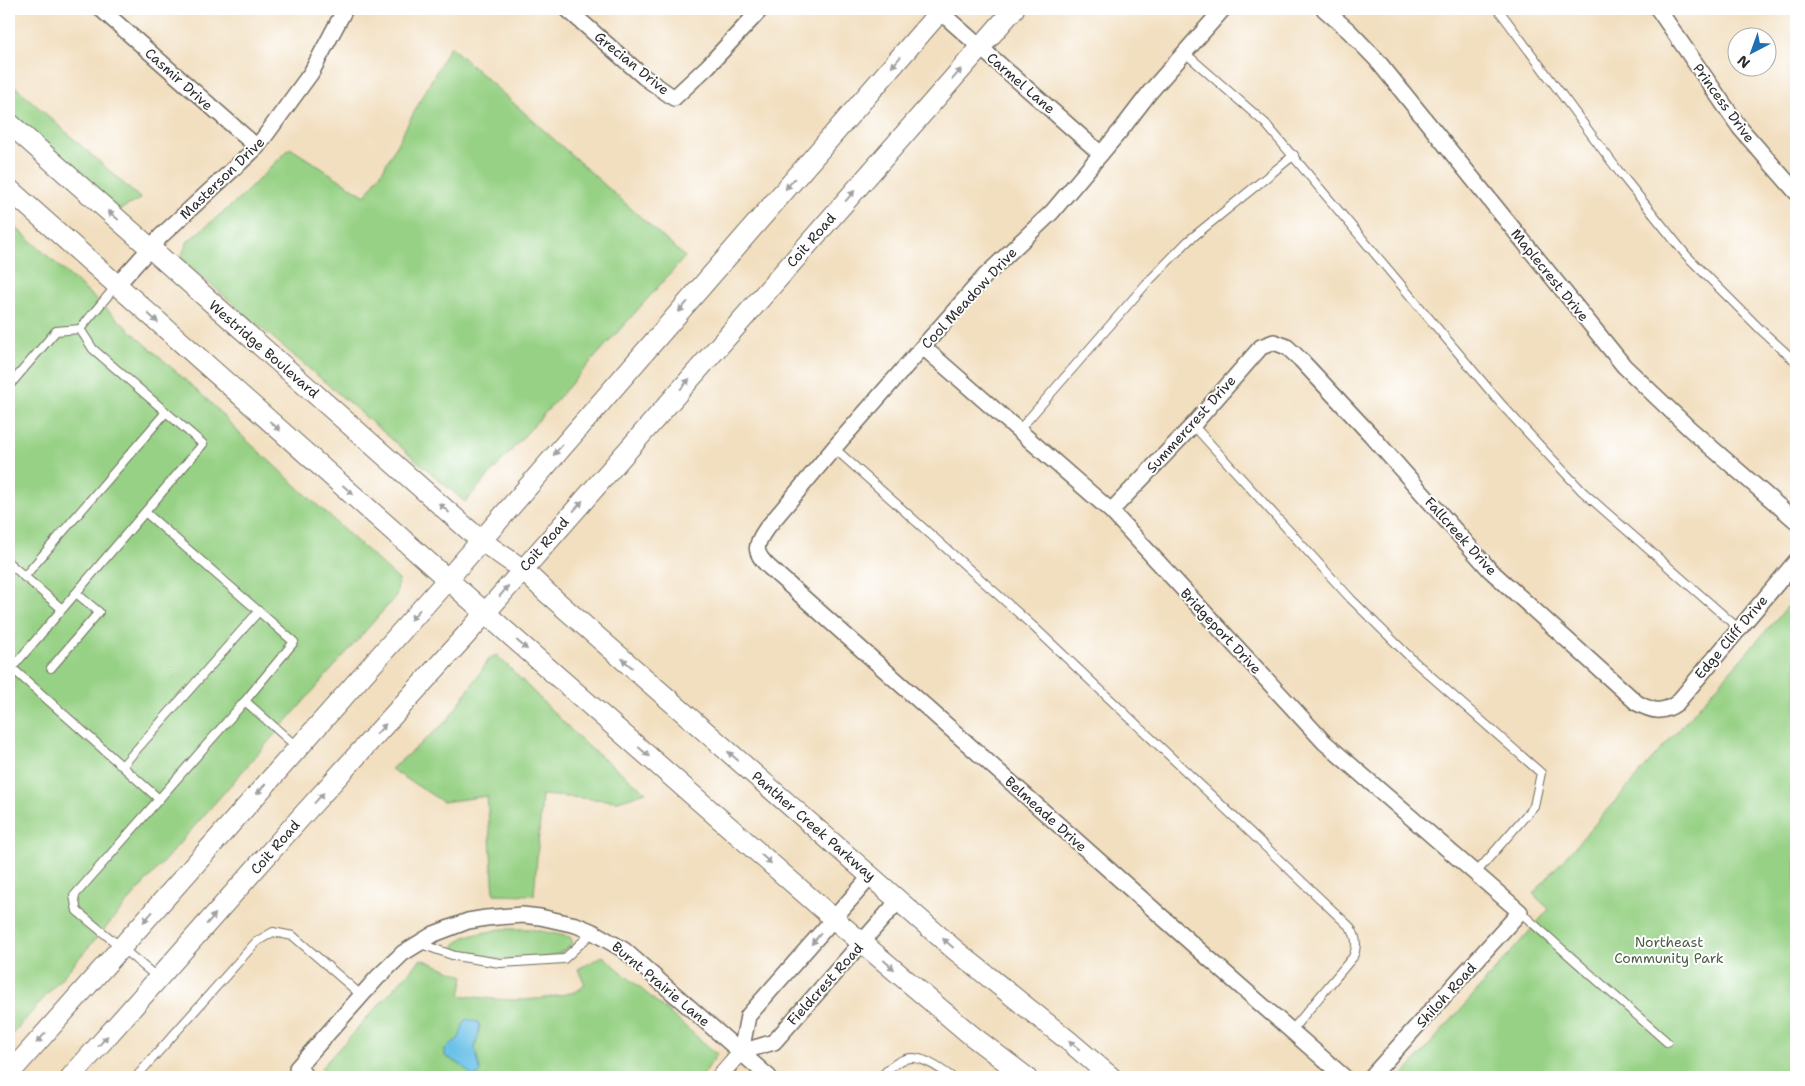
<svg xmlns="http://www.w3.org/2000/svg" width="1805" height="1086" font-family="'Shantell Sans',sans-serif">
	<rect width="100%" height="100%" fill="#fff"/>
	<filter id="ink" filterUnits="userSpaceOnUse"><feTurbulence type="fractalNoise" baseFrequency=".02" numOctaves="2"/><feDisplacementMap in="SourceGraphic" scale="10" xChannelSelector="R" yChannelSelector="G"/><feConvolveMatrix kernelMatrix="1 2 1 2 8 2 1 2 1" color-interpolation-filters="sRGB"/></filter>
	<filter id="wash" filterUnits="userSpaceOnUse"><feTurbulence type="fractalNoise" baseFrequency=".0096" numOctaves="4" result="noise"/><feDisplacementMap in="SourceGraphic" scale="20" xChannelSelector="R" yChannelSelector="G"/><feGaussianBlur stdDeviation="1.12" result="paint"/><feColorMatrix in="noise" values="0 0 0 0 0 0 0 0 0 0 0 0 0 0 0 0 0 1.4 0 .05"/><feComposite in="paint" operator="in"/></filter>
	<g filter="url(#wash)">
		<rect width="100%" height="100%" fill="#f2dfc0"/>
		<path fill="#97d185" stroke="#617e58" d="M450,46L685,257L465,502L188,265L181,257L188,241L238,200L290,148L365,196L384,168Z
			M9,81L141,199L119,210L9,112Z
			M11,223L212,404L241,435L399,580L396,596L9,1038V225Z
			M1796,597V1077H1401L1549,909L1533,894Z
			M497,655L585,744L646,792L618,801L542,795L534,895L494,894L487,796L443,802L391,769L447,721L490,658Z
			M501,929H530L570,937L573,942C554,970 483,960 455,950L454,945L464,937Z
			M603,956L717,1054L702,1077H331L321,1068L421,959L464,976L460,995C495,1000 527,1003 561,995C571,993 579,992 585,984L578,969Z"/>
		<path fill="#6bc1e8" stroke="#4b768a" d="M467,1019L478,1022L480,1026L475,1049L481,1073L473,1077L461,1065L445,1056V1049L459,1038L464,1022Z"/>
	</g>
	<g filter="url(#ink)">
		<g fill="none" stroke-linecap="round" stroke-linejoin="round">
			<defs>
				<path id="service" d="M1498,9L1620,173L1686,255L1762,331L1796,362
					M1184,52L1265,123L1502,405L1582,491L1738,628
					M80,329L93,349L203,444L12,668L159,799
					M80,329L116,286
					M9,386L56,331L80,329
					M1193,425L1351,599L1416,663L1541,773L1534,806L1475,874
					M1019,430L1146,284L1188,241L1294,155
					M834,448L1035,628L1350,927C1357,937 1358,946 1353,957L1291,1031
					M145,512L294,642L245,701
					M9,563L62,609
					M24,577L166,412
					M51,668L99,612L76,593
					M122,766L259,611
					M1520,912L1667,1042
					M418,943L455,956L500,963L564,959L593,932
					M158,978L77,911L74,896L245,701L298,748
					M136,1077L256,942L273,932L293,936L361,995
					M881,1077C907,1047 923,1057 952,1077"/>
				<path id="minor" d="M103,9L102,10L257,147
					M567,9L644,77L674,98L708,66L761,9
					M937,9L1101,154
					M1223,9L1150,92L1121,130L1052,212L985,276L834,448L766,529C754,546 754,553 769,567L1198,949L1344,1077
					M1324,9L1349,31L1376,59L1624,366L1690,429L1796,521
					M1658,9L1740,128L1796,192
					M117,285L161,236L257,147L311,73L345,9
					M923,347L1111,511L1324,742L1520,912L1371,1077
					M1111,511L1193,425L1261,347L1274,342L1287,347L1301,360L1371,435L1490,570L1637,703C1652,711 1662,714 1677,703L1796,561
					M741,1052L774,1042L899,900
					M307,1077L297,1068L377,978L403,953L434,934L468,921L486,918L522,915L540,917L576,925L593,932L624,950L769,1077
					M719,1077L741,1052L748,1016L871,876"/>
				<path id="secondary" d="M9,123L480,540L522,569L546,592L955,950L1070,1042L1111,1077
					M9,189L509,634L834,919L971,1035L1026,1077
					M9,1074L448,579L942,9
					M71,1077L302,816L466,635L1014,9"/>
			</defs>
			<use href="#service" stroke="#716a5f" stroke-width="10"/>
			<use href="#minor" stroke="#716a5f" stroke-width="18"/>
			<use href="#secondary" stroke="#716a5f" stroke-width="22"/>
			<use href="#service" stroke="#fff" stroke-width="8"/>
			<use href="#minor" stroke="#fff" stroke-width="15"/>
			<use href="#secondary" stroke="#fff" stroke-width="20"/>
		</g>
		<defs><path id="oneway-solid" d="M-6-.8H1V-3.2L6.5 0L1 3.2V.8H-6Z" transform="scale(1.25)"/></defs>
		<g fill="#a0a0a0">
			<use href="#oneway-solid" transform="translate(896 62) rotate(131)"/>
			<use href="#oneway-solid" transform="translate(957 74) rotate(-49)"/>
			<use href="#oneway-solid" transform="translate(790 184) rotate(131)"/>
			<use href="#oneway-solid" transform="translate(850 196) rotate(-49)"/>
			<use href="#oneway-solid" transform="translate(113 215) rotate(-139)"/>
			<use href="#oneway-solid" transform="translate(683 307) rotate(131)"/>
			<use href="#oneway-solid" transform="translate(153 318) rotate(42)"/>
			<use href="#oneway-solid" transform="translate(685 384) rotate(-49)"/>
			<use href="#oneway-solid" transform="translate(275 426) rotate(42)"/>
			<use href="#oneway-solid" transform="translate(558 450) rotate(131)"/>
			<use href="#oneway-solid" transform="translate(348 490) rotate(42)"/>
			<use href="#oneway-solid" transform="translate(578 506) rotate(-49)"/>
			<use href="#oneway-solid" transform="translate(444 508) rotate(-139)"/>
			<use href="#oneway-solid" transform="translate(504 591) rotate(-50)"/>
			<use href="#oneway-solid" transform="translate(415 615) rotate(132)"/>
			<use href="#oneway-solid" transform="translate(522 645) rotate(41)"/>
			<use href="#oneway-solid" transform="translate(627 663) rotate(-139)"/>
			<use href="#oneway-solid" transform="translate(381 729) rotate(-48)"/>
			<use href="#oneway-solid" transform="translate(644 752) rotate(41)"/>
			<use href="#oneway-solid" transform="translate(733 756) rotate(-139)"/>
			<use href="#oneway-solid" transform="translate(261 789) rotate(132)"/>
			<use href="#oneway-solid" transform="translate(319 798) rotate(-48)"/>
			<use href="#oneway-solid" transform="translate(766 859) rotate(41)"/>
			<use href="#oneway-solid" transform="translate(148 917) rotate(132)"/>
			<use href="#oneway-solid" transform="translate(211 919) rotate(-49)"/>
			<use href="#oneway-solid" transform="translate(816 939) rotate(131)"/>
			<use href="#oneway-solid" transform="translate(948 943) rotate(-139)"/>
			<use href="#oneway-solid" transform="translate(889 965) rotate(41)"/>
			<use href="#oneway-solid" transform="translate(41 1038) rotate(132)"/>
			<use href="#oneway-solid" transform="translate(103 1041) rotate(-48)"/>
			<use href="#oneway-solid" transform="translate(1074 1045) rotate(-140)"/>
		</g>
	</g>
	<g text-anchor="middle" stroke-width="4" stroke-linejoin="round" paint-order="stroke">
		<g font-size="14" fill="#2b2b2b" stroke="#fff">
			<text transform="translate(632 63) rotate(39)" y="5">Grecian Drive</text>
			<text transform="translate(179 79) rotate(42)" y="5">Casmir Drive</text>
			<text transform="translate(1021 83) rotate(41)" y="5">Carmel Lane</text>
			<text transform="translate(1724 103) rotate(54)" y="5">Princess Drive</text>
			<text transform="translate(222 178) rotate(-44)" y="5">Masterson Drive</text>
			<text transform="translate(811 240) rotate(-49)" y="5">Coit Road</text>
			<text transform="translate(1550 275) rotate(51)" y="5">Maplecrest Drive</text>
			<text transform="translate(969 298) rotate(-47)" y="5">Cool Meadow Drive</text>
			<text transform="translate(264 349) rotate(41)" y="5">Westridge Boulevard</text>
			<text transform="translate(1191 424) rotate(-48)" y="5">Summercrest Drive</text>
			<text transform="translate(1461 536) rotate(48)" y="5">Fallcreek Drive</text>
			<text transform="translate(544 544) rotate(-49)" y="5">Coit Road</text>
			<text transform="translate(1221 631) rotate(47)" y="5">Bridgeport Drive</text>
			<text transform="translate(1731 637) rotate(-50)" y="5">Edge Cliff Drive</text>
			<text transform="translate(1046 814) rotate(42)" y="5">Belmeade Drive</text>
			<text transform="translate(814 826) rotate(41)" y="5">Panther Creek Parkway</text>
			<text transform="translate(275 847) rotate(-49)" y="5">Coit Road</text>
			<text transform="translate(661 984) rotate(40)" y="5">Burnt Prairie Lane</text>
			<text transform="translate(825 984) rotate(-48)" y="5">Fieldcrest Road</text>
			<text transform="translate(1446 995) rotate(-48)" y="5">Shiloh Road</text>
		</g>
		<g font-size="14" fill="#4b5d46" stroke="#fff">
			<text x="1669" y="947">Northeast<tspan x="1669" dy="16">Community Park</tspan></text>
		</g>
	</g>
	<rect width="1805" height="1086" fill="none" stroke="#fff" stroke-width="30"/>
	<g transform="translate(1752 52) rotate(221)"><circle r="24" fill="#ffffff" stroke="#aaaaaa"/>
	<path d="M0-4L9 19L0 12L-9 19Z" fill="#1f6fb2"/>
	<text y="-8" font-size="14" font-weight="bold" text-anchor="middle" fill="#2b2b2b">N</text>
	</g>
</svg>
